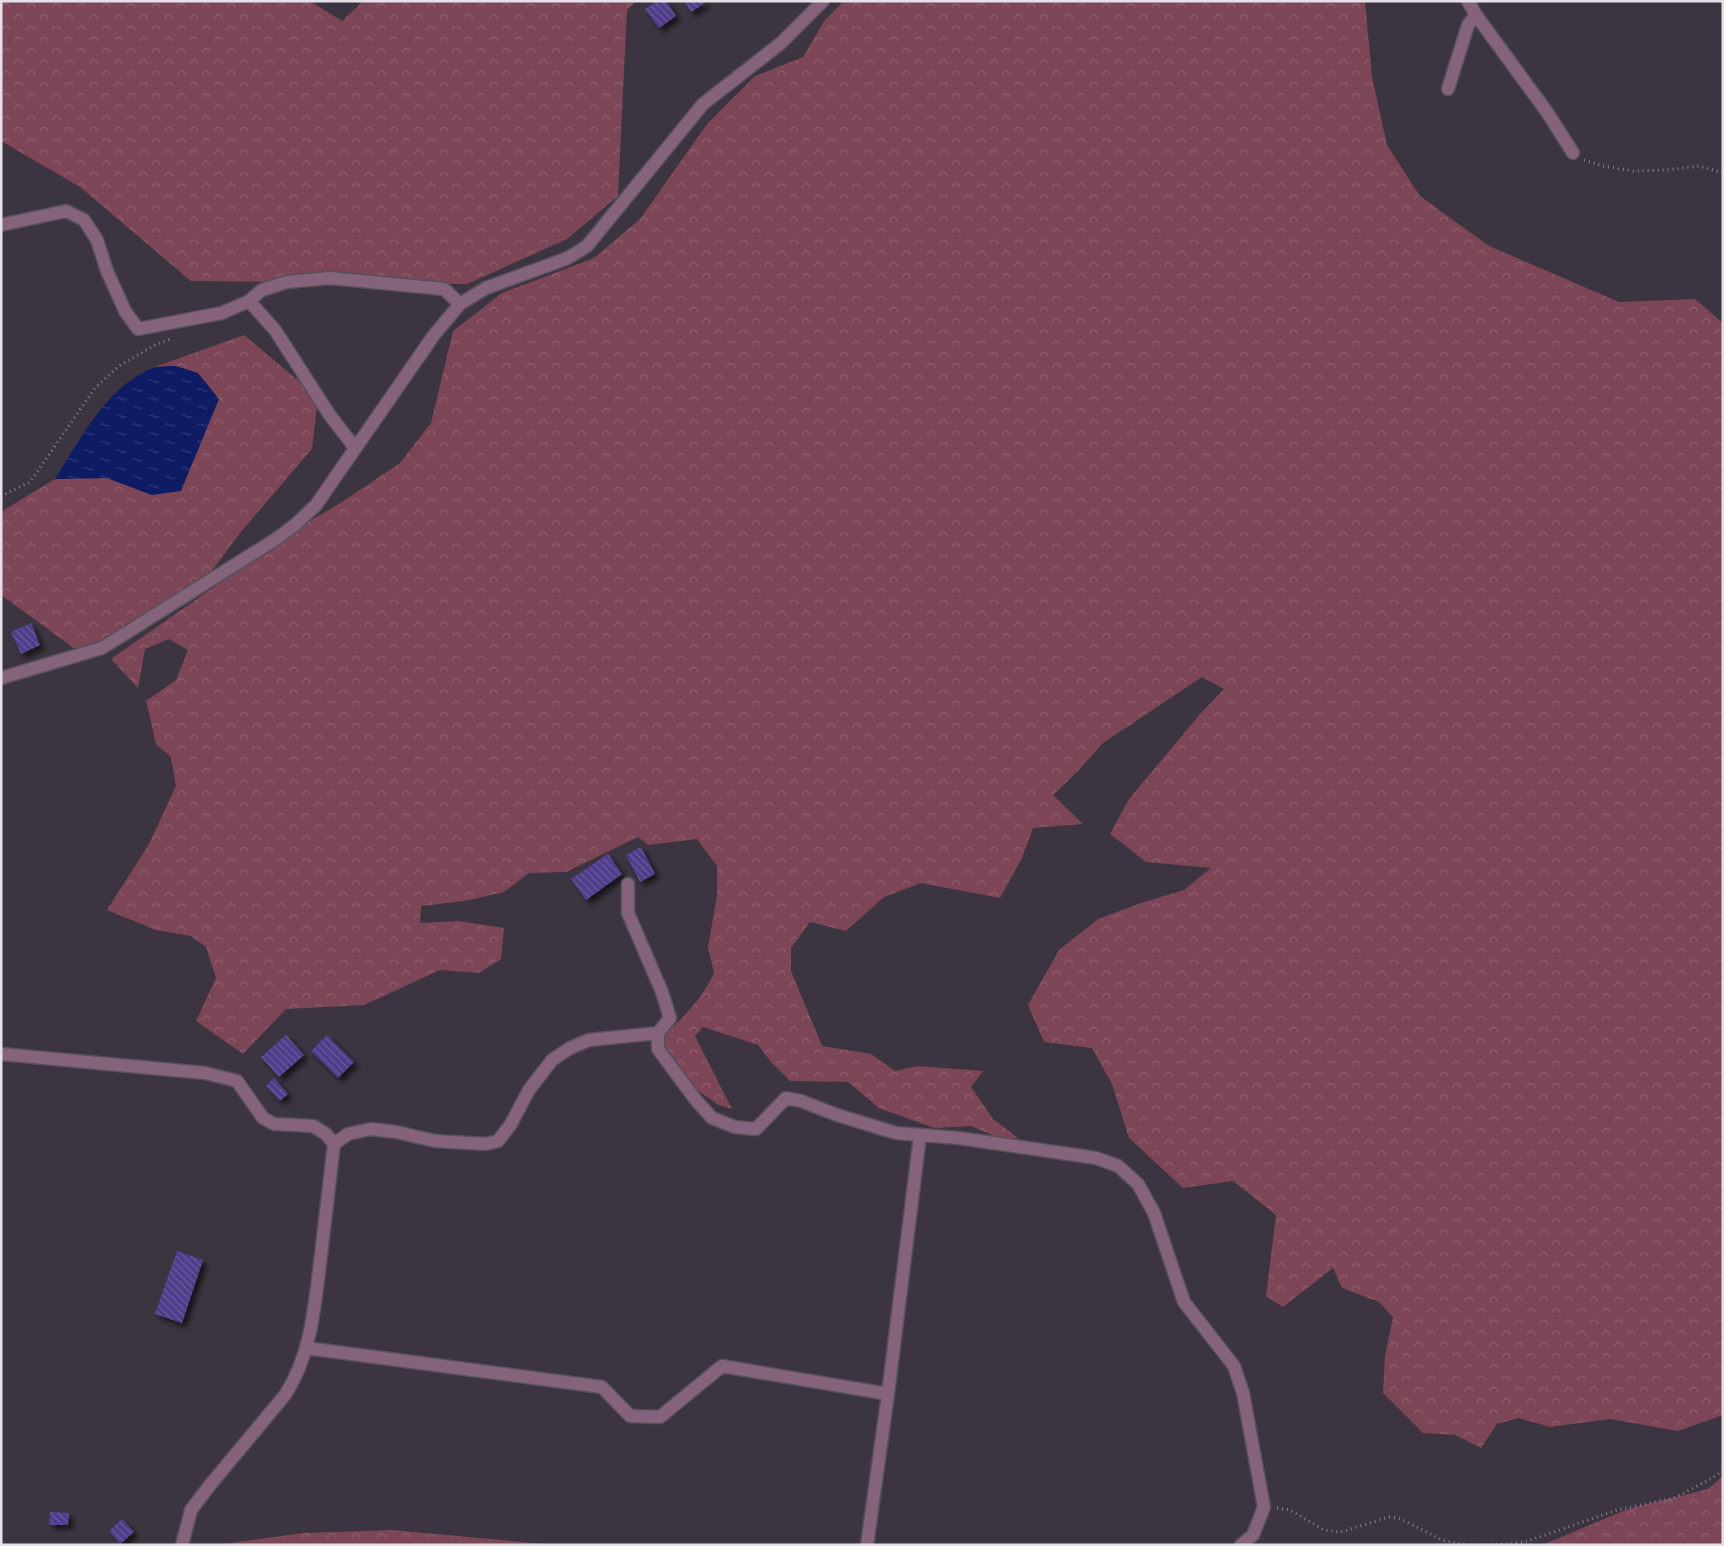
<svg xmlns="http://www.w3.org/2000/svg" width="1724" height="1546" font-family="'Noto Serif',serif">
	<defs>
		<pattern id="forest-crowns" width="20" height="18" patternUnits="userSpaceOnUse" patternTransform="scale(1.25)"><rect width="20" height="18" fill="#7c4656"/><path d="M2 6a3 3 0 1 1 6 0M12 15a3 3 0 1 1 6 0" fill="none" stroke="#8f606e"/></pattern>
		<pattern id="water-ripples" width="26" height="14" patternUnits="userSpaceOnUse" patternTransform="scale(1.25)"><rect width="26" height="14" fill="#0f1b62"/><path d="M2 4q2-2 4 0t4 0M15 11q2-2 4 0t4 0" fill="none" stroke="#323c78"/></pattern>
		<pattern id="building-back-hatch" width="6" height="6" patternUnits="userSpaceOnUse" patternTransform="scale(1.25)"><rect width="6" height="6" fill="#503d8b"/><path d="M-1 5l2 2M0 0l6 6M5-1l2 2" fill="none" stroke="#69599b"/></pattern>
		<filter id="shadow"><feDropShadow dx="4.5" dy="4.5" stdDeviation="2.5" flood-color="#0009"/></filter>
	</defs>
	<rect width="100%" height="100%" fill="#3c3440"/>
	<path fill="url(#forest-crowns)" d="M1,1H310L342,21L363,1H636L627,10L618,196L567,239L467,284L191,281L80,187L1,141Z
		M844,1H1365L1372,77L1387,145L1420,196L1489,246L1619,302L1695,299L1723,323V1415L1678,1431L1610,1419L1550,1427L1519,1418L1497,1424L1481,1448L1455,1435L1423,1433L1383,1393L1385,1356L1393,1317L1379,1302L1342,1288L1333,1268L1283,1307L1266,1296L1276,1215L1233,1181L1183,1188L1129,1138L1112,1084L1092,1048L1044,1042L1028,1005L1059,950L1098,919L1141,903L1184,890L1211,868L1146,862L1110,834L1129,799L1200,714L1224,689L1202,677L1103,743L1078,771L1053,795L1083,824L1033,828L1022,858L1000,898L921,883L884,897L846,931L810,922L791,948V971L822,1046L871,1054L895,1071L917,1066L983,1071L971,1087L993,1119L1018,1138L1004,1140L971,1126L934,1128L879,1108L848,1082L790,1081L771,1062L758,1045L703,1027L695,1036L732,1109L719,1105L679,1078L662,1037C684,1017 701,1000 714,973L708,947L717,896V866L697,839L648,845L638,837L566,872L529,873L504,892L465,901L421,906L420,923L459,921L504,928L501,959L479,973L440,970L364,1005L286,1009L243,1054L196,1021L216,978L206,947L191,936L156,930L107,910L149,844L176,786L171,757L156,744L146,701L176,680L188,650L169,639L145,649L138,688L111,659L301,526L342,502L400,463L431,423L453,331L502,293L594,258L640,219L707,124L755,76L803,57L825,20Z
		M244,335L318,397L312,449L240,533L199,588L82,654L1,595V512L55,479L107,478L152,495L198,373L155,367Z
		M1723,1476V1545H1542L1628,1509L1708,1489Z
		M392,1530L555,1545H217L303,1533Z"/>
	<path fill="url(#water-ripples)" d="M176,366L198,373L219,399L181,491L152,495L107,478L55,479C80,439 108,385 153,368C160,366 169,366 176,366Z"/>
	<path fill="url(#building-back-hatch)" filter="url(#shadow)" d="M657,1H666L676,16L659,28L645,9Z
		M684,1H708L691,12Z
		M31,623L40,645L21,654L11,632Z
		M641,847L655,874L640,882L626,855Z
		M608,854L622,874L586,900L571,879Z
		M286,1035L304,1055L279,1077L261,1057Z
		M327,1035L354,1062L338,1078L311,1051Z
		M274,1078L288,1094L280,1101L266,1086Z
		M177,1251L203,1260L182,1323L155,1314Z
		M50,1512L69,1513L68,1525H49Z
		M122,1519L134,1532L120,1544L109,1531Z"/>
	<g fill="none" stroke-linecap="round" stroke-linejoin="round">
		<defs>
			<path id="street" d="M1468,1L1476,15L1547,112L1573,153
				M1448,89L1468,25L1476,15
				M1,225L66,211L84,220L97,240L107,271L125,311L138,329L222,313L249,301L262,290L287,282L330,278L444,289L460,304
				M249,301L275,330L329,414L355,448
				M1,678L102,648L276,539L296,524L316,505L434,335L460,304L486,288L568,258L587,246L703,104L781,43L823,1
				M628,884V913L662,992L670,1018L658,1033V1049L695,1099L712,1118L735,1127L756,1129L786,1098L801,1101L837,1115L896,1133L959,1138L1096,1158L1118,1166L1138,1184L1154,1213L1184,1302L1234,1366L1243,1393L1264,1507L1253,1535L1241,1545
				M1,1054L205,1073L237,1081L263,1118L274,1124L313,1126L326,1134L334,1144C330,1181 325,1218 321,1255C315,1302 312,1354 285,1395L210,1485L191,1510L182,1545
				M334,1144L348,1134L371,1129L396,1132L435,1141L486,1144L498,1141L511,1124L529,1090L552,1060L570,1048L589,1040L658,1033
				M306,1348L602,1387L630,1416L660,1417L722,1366L888,1394
				M867,1545L888,1394L920,1136"/>
		</defs>
		<use href="#street" stroke="#57505b" stroke-width="15"/>
		<path stroke="#88818b" stroke-width="3" stroke-dasharray="1 4" stroke-linecap="butt" d="M1584,160L1603,166L1633,171L1667,170L1699,166L1723,173
			M1,496L30,482L95,388L119,366L155,345L173,338
			M1277,1508L1290,1510L1324,1530L1341,1532L1389,1517L1401,1519L1442,1540L1466,1545
			M1471,1545L1510,1544L1528,1541L1617,1510L1674,1498L1707,1481L1723,1471"/>
		<use href="#street" stroke="#85637a" stroke-width="12"/>
	</g>
	<rect width="1724" height="1546" fill="none" stroke="#e6e1e8" stroke-width="5"/>
</svg>
